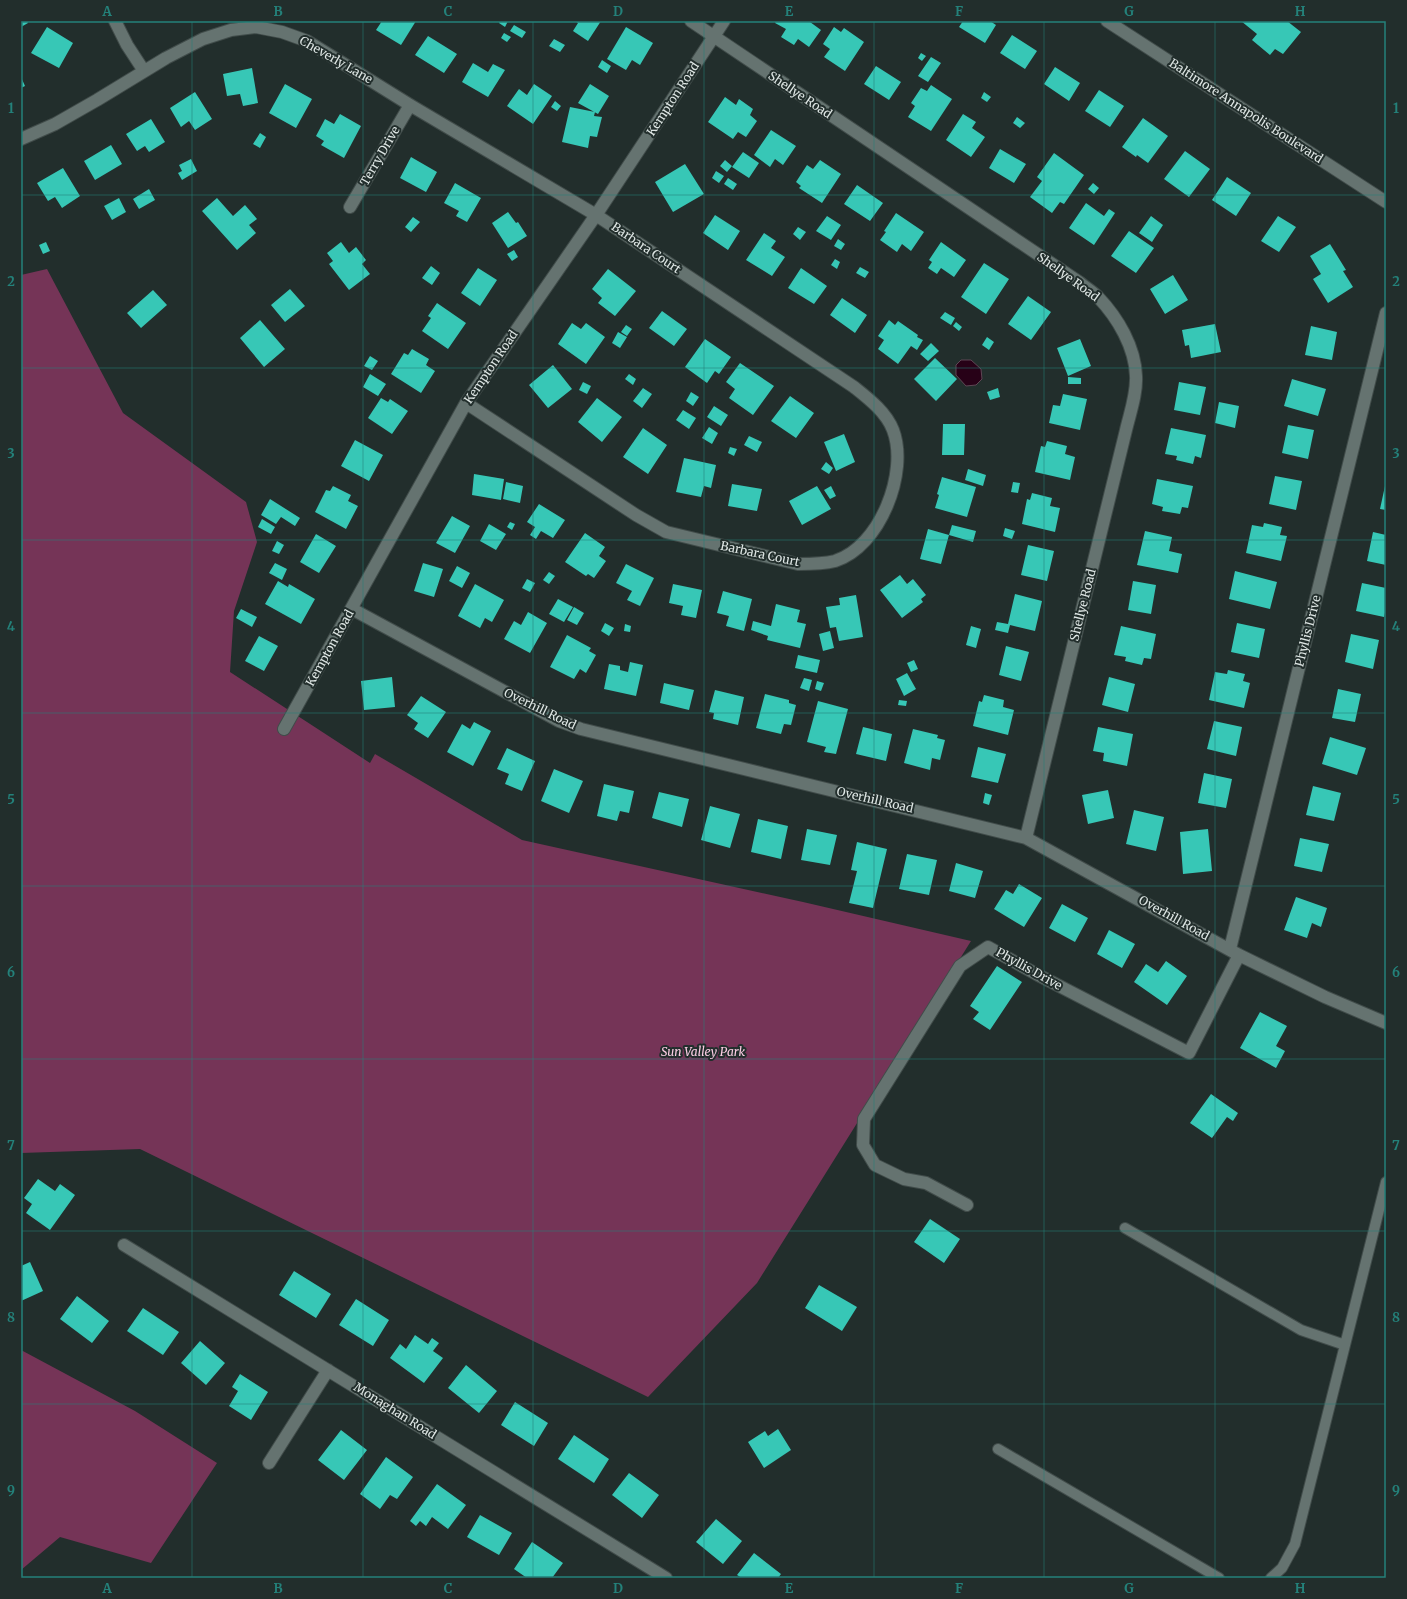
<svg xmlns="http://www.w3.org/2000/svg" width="1407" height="1599" font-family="Merriweather,serif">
	<rect width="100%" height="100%" fill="#222e2c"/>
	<path fill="#753457" d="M47,269L123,413L246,502L257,542L234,611L230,672L370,763L375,754L522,840L803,902L971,941L757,1283L648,1397L140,1149L21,1153V275Z
		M21,1350L135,1411L217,1463L151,1563L60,1537L21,1570Z"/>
	<path fill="#270117" stroke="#5e4654" d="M961,360H971L981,369L982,379L976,385L966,386L956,375V365Z"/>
	<path fill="#37c7b6" d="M21,21H27L28,23L21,27Z
		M382,21H416L401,45L376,30Z
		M500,21H508L505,27L499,23Z
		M575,21H601L588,41L573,31L578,23Z
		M776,21H811L810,22L821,30L809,47L798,39L794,45L781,37L786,29L775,23Z
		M963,21H990L996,25L985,43L959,27Z
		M1241,21H1287L1301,32L1283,54L1275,49L1270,55L1252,40L1257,34Z
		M514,25L526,32L522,38L510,31Z
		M47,27L73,43L59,68L31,53Z
		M626,27L653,43L640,65L632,60L626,70L607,59Z
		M834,27L841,32L844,28L864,42L845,71L824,57L830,49L823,44Z
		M504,33L511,37L507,42L501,38Z
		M1012,35L1037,51L1025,69L1000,53Z
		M428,36L457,54L444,73L415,55Z
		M554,39L565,45L560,52L549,46Z
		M921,53L926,56L922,61L918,58Z
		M931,57L941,63L928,82L918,76Z
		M602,60L611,66L607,73L598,67Z
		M473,63L488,72L493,64L505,70L488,97L462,82Z
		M876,66L901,82L889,100L864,84Z
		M1055,67L1080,83L1069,101L1044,84Z
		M252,68L258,103L243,106L240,94L227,96L223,74Z
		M21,77L25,86L21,88Z
		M285,84L312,99L296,128L269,113Z
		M534,84L552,96L533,124L507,106L519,89L527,95Z
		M590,84L609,96L598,114L578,103Z
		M931,85L952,99L931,131L908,117L915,106L911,103L921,88L927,91Z
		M1099,90L1124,106L1110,127L1085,111Z
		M195,92L212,119L195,130L189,121L181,127L170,108Z
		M984,92L991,97L987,102L981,98Z
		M725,97L736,105L739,99L753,109L750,115L757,121L746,137L738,132L733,139L708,122Z
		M555,101L561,106L557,111L551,107Z
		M570,107L595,112L594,116L602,117L597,137L590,136L588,148L562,142Z
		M340,114L361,126L344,158L321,145L324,141L316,136L325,119L334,124Z
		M963,114L976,122L972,128L985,137L971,157L946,140Z
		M1017,117L1025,123L1020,128L1013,123Z
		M1143,118L1168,136L1148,163L1137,155L1136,157L1122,147Z
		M151,119L165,142L149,152L145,146L137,151L126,134Z
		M771,130L796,146L783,165L775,159L770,167L754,155Z
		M260,133L266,137L260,148L253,144Z
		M111,145L122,164L95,180L84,161Z
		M1000,149L1026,164L1014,183L989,168Z
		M1185,151L1210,169L1189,197L1164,179Z
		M743,152L759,163L749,178L732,167Z
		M1054,153L1084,175L1064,204L1060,202L1052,213L1030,197L1042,181L1037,177Z
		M411,157L437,172L426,192L400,178Z
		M191,159L197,171L182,180L178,173L182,171L179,165Z
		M725,160L732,166L727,172L720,166Z
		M820,160L841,174L822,203L799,188L801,186L796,182L807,165L813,169Z
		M685,164L704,194L673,212L655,182Z
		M63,168L80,196L62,208L55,197L48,201L37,183Z
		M716,171L724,176L719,183L712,178Z
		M1227,177L1251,193L1236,216L1212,200Z
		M728,178L737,184L733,190L724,184Z
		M455,183L481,198L467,222L456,216L459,211L444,203Z
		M1093,183L1099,188L1094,194L1088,189Z
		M857,185L883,203L870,221L844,204Z
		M149,189L155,200L139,209L133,199Z
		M119,198L126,212L112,220L104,206Z
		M217,198L233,216L245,205L257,219L249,225L256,233L237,250L202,211Z
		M1086,203L1104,216L1109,209L1115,213L1094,245L1069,228Z
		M508,212L516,223L518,222L527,236L508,248L492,223Z
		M896,213L924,232L911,251L902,244L897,252L880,240L886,232L884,231Z
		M715,215L740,231L728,250L703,233Z
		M827,216L841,225L831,240L816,231Z
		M1151,216L1163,225L1152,242L1139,233Z
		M1278,216L1296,227L1279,252L1261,241Z
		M413,217L420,222L411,232L405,227Z
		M798,227L806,232L800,240L793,234Z
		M1129,231L1154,248L1136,273L1111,256Z
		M764,233L776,241L771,248L785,257L772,276L746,260Z
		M838,239L845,244L841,250L834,246Z
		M46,242L50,251L43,254L39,245Z
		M341,242L349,253L356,247L366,260L362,264L370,274L349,290L329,264L333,261L327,253Z
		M941,242L966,260L954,277L941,268L937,274L928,268L932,262L929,260Z
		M1330,244L1346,270L1343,271L1353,287L1328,303L1313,279L1321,274L1310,256Z
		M514,250L518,257L512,261L507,254Z
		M835,259L840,262L837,269L831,265Z
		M984,263L1009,279L986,314L961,297Z
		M431,266L440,273L432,285L422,278Z
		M860,267L869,272L865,278L856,273Z
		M478,268L497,280L480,306L461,293Z
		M801,268L827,286L814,304L788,288Z
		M608,269L636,291L615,316L598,303L602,298L592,289Z
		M1173,275L1188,300L1165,314L1150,289Z
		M290,289L305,306L285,322L271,305Z
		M153,290L167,305L141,328L127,313Z
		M1028,296L1051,312L1031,340L1008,324Z
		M842,298L867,315L855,333L830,315Z
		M437,303L466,323L448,349L422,331L431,318L428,316Z
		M662,311L687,329L674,346L649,328Z
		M945,312L955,318L951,325L940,318Z
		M260,320L285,349L264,367L240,338Z
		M889,320L895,325L898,321L918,335L917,337L923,340L917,350L911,346L898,364L878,349L884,340L878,336Z
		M956,322L962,327L959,331L953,326Z
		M572,323L581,329L586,323L605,337L586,364L558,344Z
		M1215,324L1221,352L1191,358L1189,345L1185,346L1182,330Z
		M626,325L632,329L627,336L621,332Z
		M1311,326L1337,332L1332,360L1305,355Z
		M618,332L627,337L620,348L612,343Z
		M987,337L994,342L989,350L982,345Z
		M705,339L731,357L719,374L715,371L707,383L685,367Z
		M1080,339L1091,366L1068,376L1057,348Z
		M931,343L939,351L928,361L920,354Z
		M412,349L429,359L426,365L435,371L421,393L391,374L404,353L408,355Z
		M370,356L378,361L372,370L364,366Z
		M935,358L957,379L936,401L914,379Z
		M740,363L774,386L753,415L729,398L735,389L726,382Z
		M553,365L572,389L548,408L529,385Z
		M370,374L386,384L378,396L363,387Z
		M629,374L636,379L633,385L625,379Z
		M1068,377L1081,378V384H1068Z
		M1292,379L1326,389L1318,416L1284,406Z
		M583,382L591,386L587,394L579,390Z
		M1179,382L1206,387L1200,415L1174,410Z
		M643,388L652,394L642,408L633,401Z
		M998,388L1000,397L990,400L987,392Z
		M691,392L699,397L693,406L686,401Z
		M1063,394L1087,399L1080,430L1049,423L1053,405L1060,406Z
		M790,396L814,413L796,438L771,421Z
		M381,398L388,402L390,399L408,411L392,434L368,418Z
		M597,398L622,417L602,442L578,422Z
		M1219,402L1239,406L1235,428L1215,423Z
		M714,406L728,415L721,426L707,417Z
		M683,410L696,418L689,429L676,420Z
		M943,424H965L964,455H942Z
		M1288,425L1314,430L1308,459L1282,453Z
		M709,427L718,433L712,444L702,438Z
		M643,428L667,445L648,474L623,457Z
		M1171,428L1206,435L1201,458L1195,456L1193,464L1176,460L1177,456L1165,454Z
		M844,434L855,462L836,471L824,442Z
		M749,436L762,442L757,452L744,445Z
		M355,440L383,455L369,481L341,466Z
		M1047,441L1067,446L1065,454L1075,457L1070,480L1035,472L1041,446L1045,447Z
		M730,447L737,449L734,456L728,453Z
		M684,458L716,465L711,488L704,486L701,497L676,492Z
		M826,462L833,468L829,474L821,469Z
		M968,469L986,475L983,486L965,480Z
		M474,474L504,479L501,500L472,495Z
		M1275,476L1302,481L1296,510L1269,504Z
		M942,477L976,487L967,517L935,508L939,495L937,494Z
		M1157,479L1193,486L1188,508L1182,507L1180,514L1162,511L1163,507L1152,504Z
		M506,482L523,486L520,503L503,499Z
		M1013,482L1020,483L1018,493L1011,492Z
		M732,484L762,489L757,511L728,506Z
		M333,486L351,495L348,501L358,506L346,529L315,512L326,490L330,491Z
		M817,486L831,509L802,525L789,501Z
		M831,486L836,496L830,499L824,490Z
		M1385,486H1386V510L1380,509Z
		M1032,493L1052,498L1050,506L1060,508L1055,532L1022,524L1027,499L1030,500Z
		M270,499L300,518L295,526L281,517L276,524L261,515Z
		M539,504L565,520L553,538L541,531L536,539L530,535L535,527L527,522Z
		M452,516L470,526L455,553L436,543Z
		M262,519L275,527L271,534L258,527Z
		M510,522L515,524L512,530L507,527Z
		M1264,523L1282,527L1280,535L1287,536L1281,561L1246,553L1252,525L1263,527Z
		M489,524L506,534L496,550L480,541Z
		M952,525L976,531L973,542L949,535Z
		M1005,528L1015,531L1012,539L1003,536Z
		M928,529L949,535L941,564L920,559Z
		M1145,531L1172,537L1169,551L1182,554L1178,573L1137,565Z
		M1373,532L1386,535V565L1367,561Z
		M585,533L605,547L599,556L606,561L594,578L588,574L586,576L565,562Z
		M316,534L336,546L319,573L300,562Z
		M277,541L284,545L279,554L272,551Z
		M1028,545L1054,551L1047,581L1021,575Z
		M275,563L287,569L282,580L269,573Z
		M423,563L443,569L434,597L414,591Z
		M626,564L654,578L640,606L627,600L632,591L616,583Z
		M457,566L470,573L462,588L449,581Z
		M1235,571L1277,582L1270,609L1229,599Z
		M549,572L555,576L549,584L543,580Z
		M900,575L907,584L913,579L926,595L921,599L923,602L902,618L880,590Z
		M527,579L535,583L530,592L522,588Z
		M278,581L288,587L289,584L315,599L301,624L265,604Z
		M1133,581L1156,585L1151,614L1128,610Z
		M1362,583L1386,588V608L1384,617L1356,611Z
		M475,584L504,600L492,622L485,618L480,628L458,616Z
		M673,584L702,590L696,618L681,615L683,606L669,603Z
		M723,591L752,599L744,631L726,626L729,616L717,613Z
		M1015,594L1042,601L1035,631L1010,625L1008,633L995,630L997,622L1008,624Z
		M856,595L863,637L839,641L836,627L830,628L826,607L840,605L839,598Z
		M558,599L573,607L564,622L549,614Z
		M776,604L800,610L797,622L806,624L800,648L767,640L768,636L751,630L753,621L771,626Z
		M574,607L584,613L577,625L567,620Z
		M241,609L257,617L252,627L236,618Z
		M528,612L547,623L530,653L504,639L514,621L521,625Z
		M605,623L614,628L609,636L601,631Z
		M1237,623L1265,629L1259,658L1231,652Z
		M625,624L631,626L630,632L624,631Z
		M971,626L981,629L976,648L966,645Z
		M1121,626L1156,634L1151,659L1144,658L1142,665L1125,661L1126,657L1114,655Z
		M830,631L834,648L823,651L819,634Z
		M1351,634L1379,640L1373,669L1345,662Z
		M567,635L591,648L589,651L596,655L586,673L580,669L574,679L550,667Z
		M259,636L278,646L264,671L245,661Z
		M1006,646L1029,652L1021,681L999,675Z
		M798,655L820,660L817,673L795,668Z
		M914,660L918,669L911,672L907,663Z
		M630,662L643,665L636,696L604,689L609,664L620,666V670L628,672Z
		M1228,670L1245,674L1243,681L1250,683L1244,708L1209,700L1215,672L1227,674Z
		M907,673L916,689L904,696L896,679Z
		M392,677L395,707L364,710L361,681Z
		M1109,677L1135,684L1128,712L1102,705Z
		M804,678L812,680L809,691L800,688Z
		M817,681L824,683L821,691L815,689Z
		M664,683L694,690L689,710L660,703Z
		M1338,689L1361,694L1355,722L1332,718Z
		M715,690L744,697L738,725L713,719L714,713L709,712Z
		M765,694L789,700V703L796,705L791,725L784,724L781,734L756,728Z
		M984,695L1004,700L1003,707L1014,710L1008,735L973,726L979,701L982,702Z
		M421,696L446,712L428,738L414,729L418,723L407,715Z
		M899,700L907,701L906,706L898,705Z
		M818,701L848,709L836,754L824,752L826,747L807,742Z
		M1214,721L1242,727L1236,756L1207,749Z
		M474,722L491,731L473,766L447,752L462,724L470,729Z
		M863,727L892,734L886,761L856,754Z
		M1098,727L1133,734L1127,766L1103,761L1104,753L1093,751Z
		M913,729L938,735L937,738L945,740L940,760L932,758L930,770L904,763Z
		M1330,737L1366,748L1357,775L1322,764Z
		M978,747L1006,754L998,783L971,777Z
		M507,748L535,761L522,791L505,784L509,774L497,769Z
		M554,769L583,781L569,813L541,801Z
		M1204,773L1232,779L1226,808L1198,803Z
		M604,784L634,791L629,813L620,811L617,821L597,816Z
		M1313,786L1341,793L1334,821L1306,815Z
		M1108,790L1114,818L1088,824L1082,795Z
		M659,792L689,799L682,827L652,818Z
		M985,793L992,795L989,805L983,803Z
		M710,806L740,814L730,848L701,840Z
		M1134,810L1164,817L1156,851L1126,844Z
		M758,819L788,826L781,859L751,852Z
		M807,829L837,835L830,865L801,860Z
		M1208,829L1212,871L1183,874L1180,832Z
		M1300,838L1329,844L1322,872L1294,866Z
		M857,842L887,849L873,908L849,903L857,871L851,870Z
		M907,854L937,860L929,895L899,889Z
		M956,863L983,871L975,898L949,891Z
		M1019,884L1042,898L1024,927L994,909L1006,890L1013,894Z
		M1296,897L1327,908L1321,927L1312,923L1307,938L1284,930Z
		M1062,904L1088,918L1075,942L1049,928Z
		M1109,930L1135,944L1122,968L1097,954Z
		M1166,961L1187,976L1167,1005L1134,982L1146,964L1158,972Z
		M997,966L1022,982L990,1030L973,1019L979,1012L970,1006Z
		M1260,1012L1287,1026L1276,1046L1285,1051L1276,1068L1240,1048Z
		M1211,1094L1238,1113L1233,1121L1227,1117L1212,1138L1190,1123Z
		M38,1179L55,1191L60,1184L75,1195L50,1230L26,1213L32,1204L24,1198Z
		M930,1219L960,1239L944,1263L914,1242Z
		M30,1262L43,1291L21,1301V1266Z
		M294,1271L331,1294L316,1318L279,1295Z
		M819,1285L857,1307L842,1331L805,1308Z
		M77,1296L109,1321L92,1343L60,1319Z
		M356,1299L389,1320L373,1346L339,1325Z
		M143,1308L179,1332L163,1355L127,1331Z
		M415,1335L428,1344L432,1338L439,1343L433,1351L443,1358L424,1383L390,1358L400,1344L406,1349Z
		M200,1341L225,1363L206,1385L181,1363Z
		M466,1365L497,1391L479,1413L448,1388Z
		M240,1374L268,1392L251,1420L229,1406L238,1391L232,1387Z
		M515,1402L548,1423L534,1446L501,1425Z
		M778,1429L791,1450L764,1468L748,1442L765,1431L768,1436Z
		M341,1430L367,1450L344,1480L318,1460Z
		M574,1435L609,1459L594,1483L558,1459Z
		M386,1457L413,1477L397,1499L390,1495L380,1509L360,1494Z
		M629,1473L659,1495L642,1518L612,1495Z
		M437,1484L466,1505L448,1529L432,1517L426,1526L420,1521L416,1526L410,1521Z
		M480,1515L512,1533L499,1555L467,1537Z
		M716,1519L742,1541L723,1564L696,1542Z
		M532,1542L563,1563L552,1578H527L514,1569Z
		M754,1553L781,1574L778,1578H742L737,1575Z"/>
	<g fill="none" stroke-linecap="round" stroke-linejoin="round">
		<defs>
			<path id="lane" d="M1125,1228L1301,1330L1345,1345
				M998,1449L1219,1578
				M1271,1578L1282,1568L1295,1544L1386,1182"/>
			<path id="street" d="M115,21L127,45L144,71
				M691,21L1079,282C1085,287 1093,292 1098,297C1118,318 1135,347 1136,376C1137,394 1130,413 1126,430L1026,838
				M21,139L55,124L97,100L166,58L203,39L231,30L256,27L282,32L307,41L410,105L596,215L854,387C869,399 886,412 893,430C909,472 880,547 835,561C823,564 811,564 798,564L666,532L636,515L466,403
				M350,207L410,105
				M352,609L559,721L581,729L1026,838L1239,955L1325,997L1386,1023
				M284,729L466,403L596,215L724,21
				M1230,949L1386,313
				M967,1205L926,1183L904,1179L875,1165L863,1145L864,1119L960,966L988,947L1038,975L1189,1053L1239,955
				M124,1245L666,1578
				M269,1463L328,1370"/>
			<path id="secondary" d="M1107,21L1386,202"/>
		</defs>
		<use href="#lane" stroke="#414c4a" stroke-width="12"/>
		<use href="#street" stroke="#414c4a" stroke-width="14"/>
		<use href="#secondary" stroke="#414c4a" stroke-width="14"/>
		<use href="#lane" stroke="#657370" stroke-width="10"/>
		<use href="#street" stroke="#657370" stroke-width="12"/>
		<use href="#secondary" stroke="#657370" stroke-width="12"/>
	</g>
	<path fill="none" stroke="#24817a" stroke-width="1" stroke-opacity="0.55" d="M192,21V1578M363,21V1578M533,21V1578M704,21V1578M874,21V1578M1044,21V1578M1215,21V1578M21,195H1386M21,368H1386M21,540H1386M21,713H1386M21,886H1386M21,1059H1386M21,1231H1386M21,1404H1386"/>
	<g text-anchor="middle" stroke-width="4" stroke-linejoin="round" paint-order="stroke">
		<g font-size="12" fill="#dee6e4" stroke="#222e2c">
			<text transform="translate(336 60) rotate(30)" y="4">Cheverly Lane</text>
			<text transform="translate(800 95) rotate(34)" y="4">Shellye Road</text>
			<text transform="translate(673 99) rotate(-57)" y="4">Kempton Road</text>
			<text transform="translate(1246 111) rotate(33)" y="4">Baltimore Annapolis Boulevard</text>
			<text transform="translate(380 156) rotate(-60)" y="4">Terry Drive</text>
			<text transform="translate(646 248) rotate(34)" y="4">Barbara Court</text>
			<text transform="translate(1068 277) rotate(36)" y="4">Shellye Road</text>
			<text transform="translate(491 367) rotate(-56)" y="4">Kempton Road</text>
			<text transform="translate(760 554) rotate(12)" y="4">Barbara Court</text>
			<text transform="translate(1083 605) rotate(-76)" y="4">Shellye Road</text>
			<text transform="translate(1308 631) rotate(-76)" y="4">Phyllis Drive</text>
			<text transform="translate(330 648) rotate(-61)" y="4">Kempton Road</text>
			<text transform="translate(540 709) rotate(26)" y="4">Overhill Road</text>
			<text transform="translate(875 800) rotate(13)" y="4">Overhill Road</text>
			<text transform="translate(1174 918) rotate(29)" y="4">Overhill Road</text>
			<text transform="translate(1029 969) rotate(29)" y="4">Phyllis Drive</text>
			<text transform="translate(395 1411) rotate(32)" y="4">Monaghan Road</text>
		</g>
		<g font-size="12" font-style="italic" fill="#fdcde4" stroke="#222e2c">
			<text x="703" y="1056">Sun Valley Park</text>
		</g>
	</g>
	<rect width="1407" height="1599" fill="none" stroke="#222e2c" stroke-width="44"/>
	<rect x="22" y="22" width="1363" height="1555" fill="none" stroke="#24817a" stroke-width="1.5"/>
	<g font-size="13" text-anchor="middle" font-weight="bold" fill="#24817a">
		<text x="107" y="16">A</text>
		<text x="278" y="16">B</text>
		<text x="448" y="16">C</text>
		<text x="618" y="16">D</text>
		<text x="789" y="16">E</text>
		<text x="959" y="16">F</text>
		<text x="1129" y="16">G</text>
		<text x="1300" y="16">H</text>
		<text x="11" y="113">1</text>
		<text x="1396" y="113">1</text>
		<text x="11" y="286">2</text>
		<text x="1396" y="286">2</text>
		<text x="11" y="458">3</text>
		<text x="1396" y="458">3</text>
		<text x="11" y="631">4</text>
		<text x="1396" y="631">4</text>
		<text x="11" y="804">5</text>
		<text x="1396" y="804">5</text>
		<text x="11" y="977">6</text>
		<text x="1396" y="977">6</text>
		<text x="11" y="1150">7</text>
		<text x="1396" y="1150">7</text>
		<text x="11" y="1322">8</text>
		<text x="1396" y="1322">8</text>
		<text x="11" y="1495">9</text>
		<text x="1396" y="1495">9</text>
		<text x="107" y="1593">A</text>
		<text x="278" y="1593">B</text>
		<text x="448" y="1593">C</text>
		<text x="618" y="1593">D</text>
		<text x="789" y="1593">E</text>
		<text x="959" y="1593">F</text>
		<text x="1129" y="1593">G</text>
		<text x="1300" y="1593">H</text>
	</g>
</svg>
